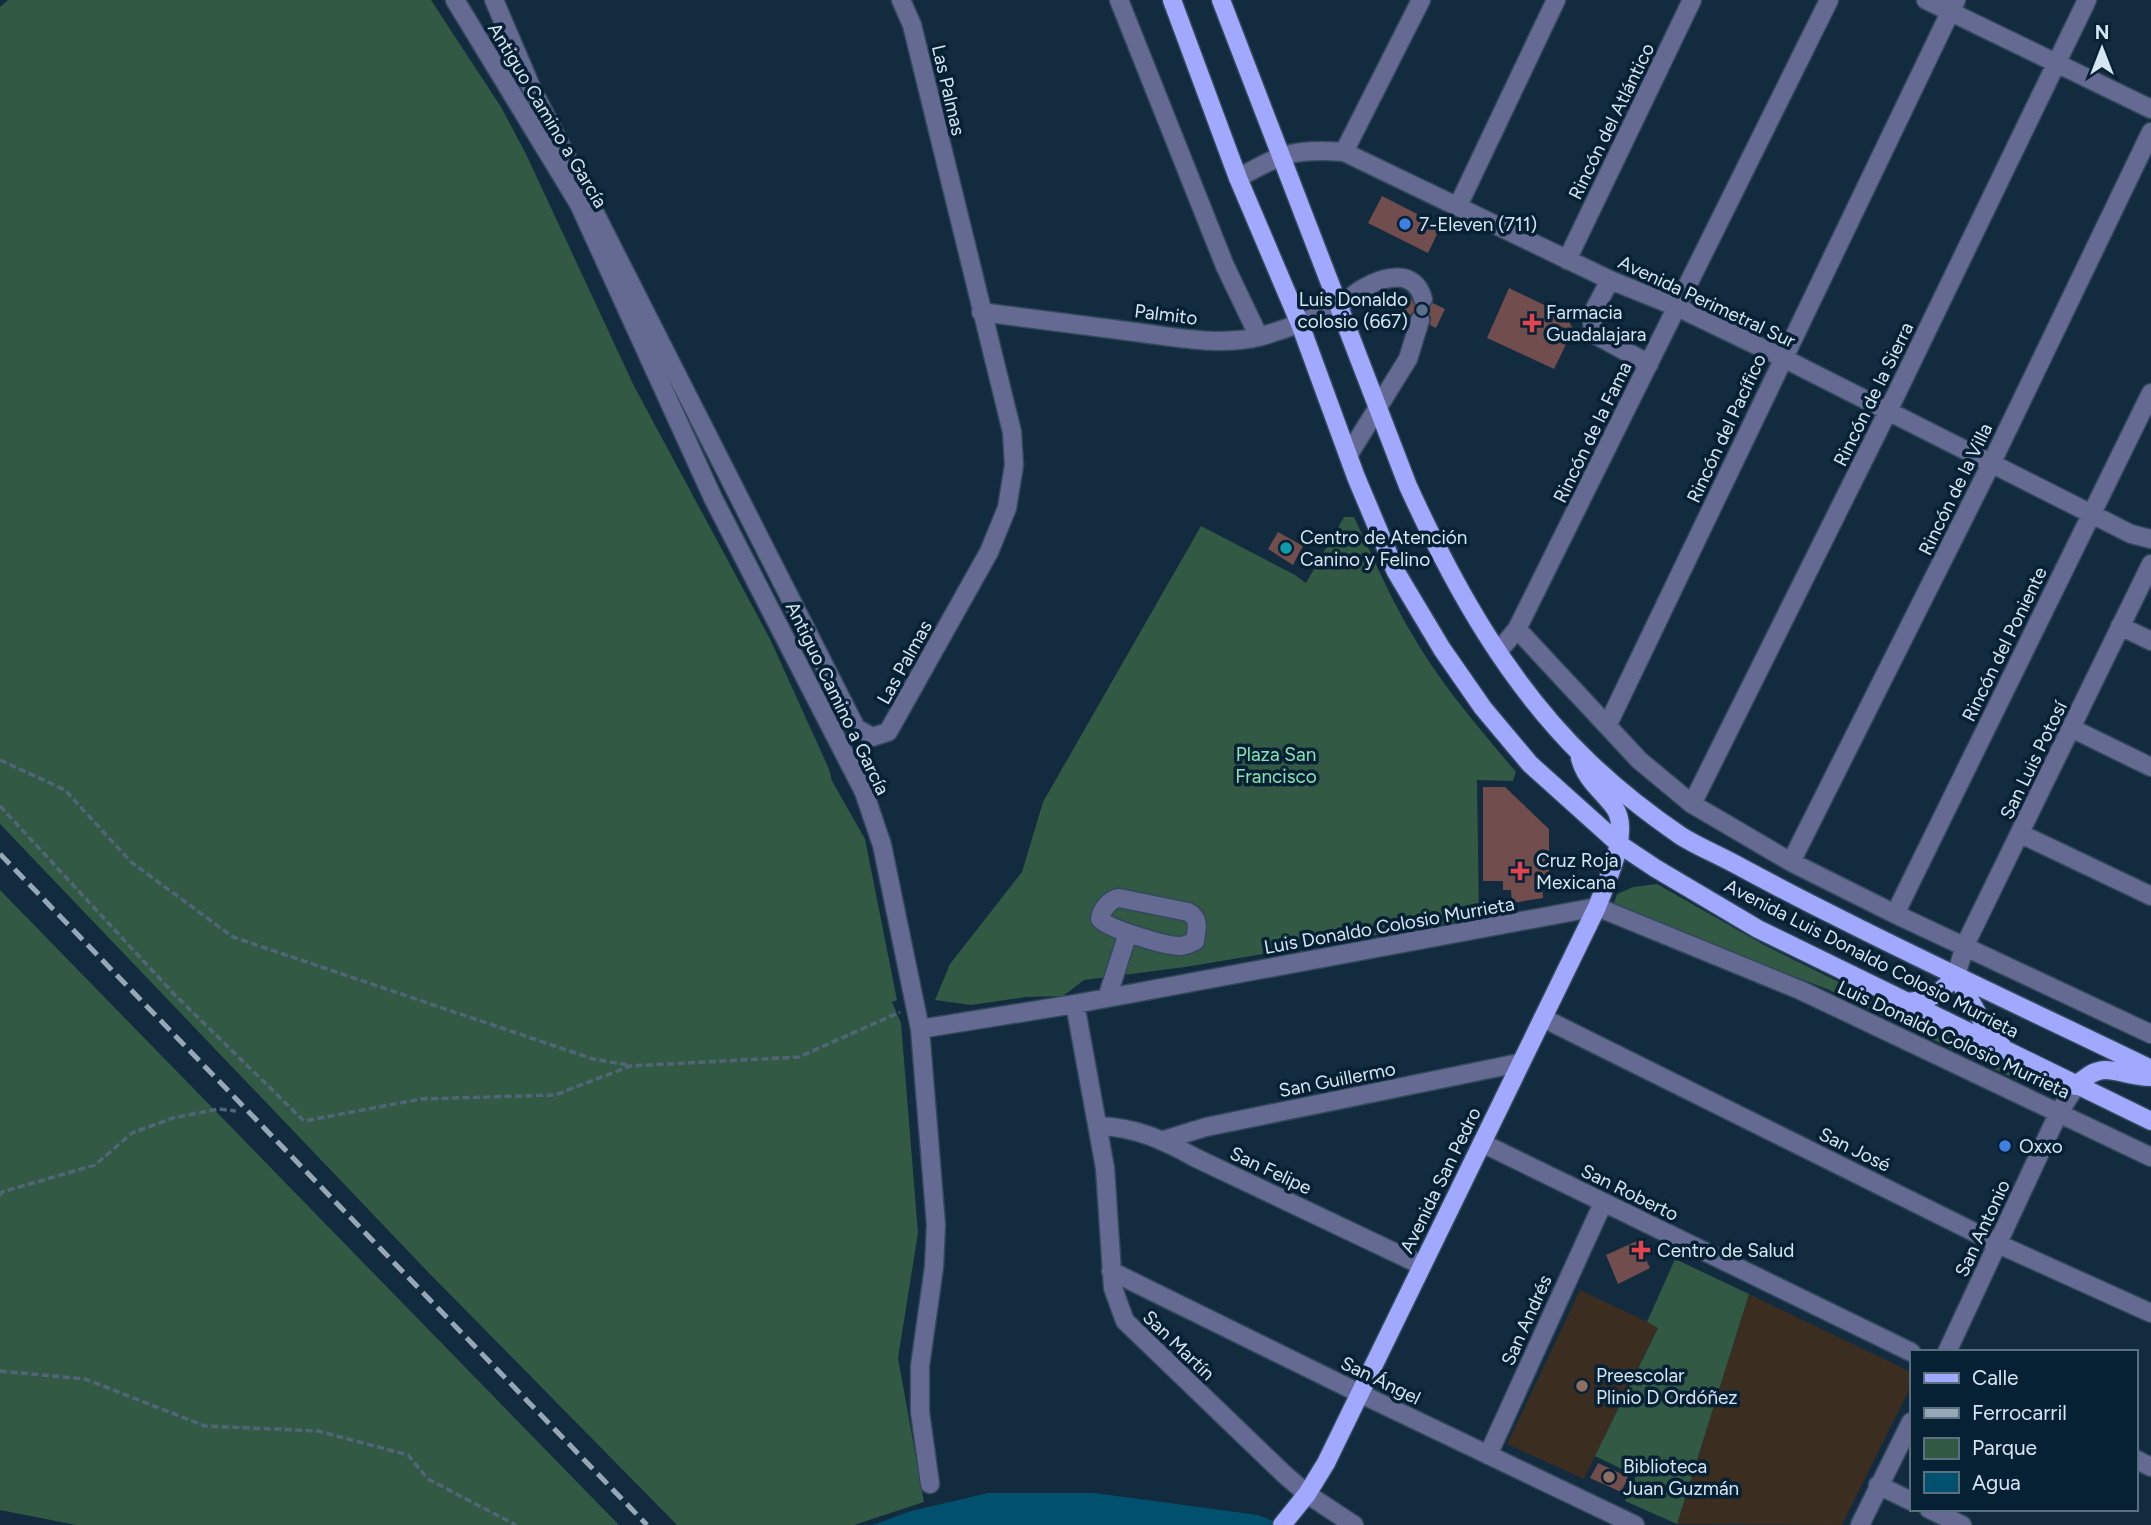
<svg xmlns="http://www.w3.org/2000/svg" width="2151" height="1525" font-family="Figtree,sans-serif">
	<rect width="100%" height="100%" fill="#122b3e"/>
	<path fill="#3c2d21" d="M1580,1290L1658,1327L1584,1479L1507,1444Z
		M1749,1294L1911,1372V1386L1842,1525L1677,1524Z"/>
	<path fill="#315944" d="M8,0H431L501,107L526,154L634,386L770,639L829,769L832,781L865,839L897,1000L892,1002L901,1023L918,1233L898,1358L924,1502L854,1525H677L428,1272L0,824V7Z
		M1344,517H1354C1372,555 1388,593 1409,629C1438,681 1478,727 1516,772L1513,781L1477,780L1479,918L1185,967L1084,980L1063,996L1027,997L971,1005L935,1000L950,964L1022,872L1043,802L1201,526L1295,575L1306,583Z
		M1657,884L1764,945L2017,1070L2028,1079L2024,1083L2015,1079L1827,989L1624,912L1614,903L1617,894L1633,887Z
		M0,890L619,1525H76L0,1510Z
		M1675,1259L1749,1294L1677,1524L1625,1501L1636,1476L1595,1456L1658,1328L1647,1322Z"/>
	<path fill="#01506e" d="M988,1493H1095L1258,1515L1283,1525H873L911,1511Z"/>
	<path fill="#714d4d" d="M1382,196L1441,226L1428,253L1368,223Z
		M1509,288L1567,316L1573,330L1554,369L1487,338Z
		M1408,294L1418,309L1410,315L1400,311Z
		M1433,303L1445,309L1436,328L1430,325L1431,317L1425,310Z
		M1278,532L1303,546L1293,565L1268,549Z
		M1483,787H1505L1549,829V886H1542L1543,898L1512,903L1511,890H1503V881H1483Z
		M1637,1241L1650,1268L1618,1284L1606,1255Z
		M1598,1463L1628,1477L1621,1492L1590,1478Z"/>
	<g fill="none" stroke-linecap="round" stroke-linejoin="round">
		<defs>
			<path id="minor" d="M455,0L579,204L713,498L864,792L882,845L920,1029L936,1225L934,1267L920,1366V1412L930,1484
				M494,0L532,89L856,728L872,737L888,732L989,552L1007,508L1014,465L1012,432L912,25L901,0
				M1119,0L1225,266L1259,337
				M1926,0L2151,109
				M1344,152L1421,0
				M1238,178C1282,154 1293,148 1344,152L1610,280L1677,307L1783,358L2131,534L2151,539
				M1458,206L1556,0
				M1567,260L1692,0
				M1610,280L1591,316L1594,334L1649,364
				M981,312C1032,319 1083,325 1135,332C1175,337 1221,347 1262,336C1287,329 1312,319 1336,307C1346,303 1353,294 1362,289C1384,276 1415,268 1423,299
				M1349,454L1408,359L1420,320
				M2120,626L2151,641
				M1517,629L1639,760L1692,804L1791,862L1895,914L2151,1034
				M1498,652L1517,629L1829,0
				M1608,724L1956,0
				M2071,728L2151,767
				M1692,804L1888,411L2087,0
				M2021,834L2151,896
				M1791,862L1991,464L2151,132
				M1119,898L1188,912C1200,918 1197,929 1195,941C1191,943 1185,946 1180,946C1166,946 1108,929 1100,919C1101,910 1110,899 1119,898Z
				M1895,914L2151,393
				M1956,976L1965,945L2151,564
				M1107,998L1128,933
				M1075,1004L1105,1168L1113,1288L1125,1321L1284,1474L1307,1494L1354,1525
				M1543,1018L1998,1244L2151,1313
				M920,1029L1075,1004L1597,907L1800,990L2151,1157
				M1098,1126C1136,1127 1163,1140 1196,1158L1421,1265
				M1164,1140L1206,1127L1519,1063
				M1482,1143L1911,1352
				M1111,1271L1359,1393L1635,1525
				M1947,1352L2059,1112L2076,1086
				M1488,1455L1603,1203
				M2135,1459L2151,1467
				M1878,1485L1911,1501
				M1929,1509L1962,1525
				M1860,1525L1911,1422"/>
			<path id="major" d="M1172,0L1238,178L1300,324L1356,477L1396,572L1442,649L1483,708L1530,764L1619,844L1655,868L1758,929L2151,1121
				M1221,0L1408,486C1454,587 1509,686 1590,763C1618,790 1649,814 1681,836C1697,846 1716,854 1733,863C1765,880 1798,898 1831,914C1937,968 2044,1017 2151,1069
				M1906,1002C1933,1000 1938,994 1956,976L1981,1019L2002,1046
				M2076,1086C2105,1056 2117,1077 2151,1077
				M1282,1525L1307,1494L1326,1463L1597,907C1606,882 1632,831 1614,807C1601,790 1585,779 1580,758"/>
		</defs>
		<use href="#minor" stroke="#31495b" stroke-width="21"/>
		<use href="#major" stroke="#31495b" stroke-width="21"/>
		<path stroke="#506677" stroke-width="3.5" stroke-dasharray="7 3.5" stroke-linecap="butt" d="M0,760L65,790L131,862L233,937L593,1059L628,1065
			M0,806L174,994L304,1121L421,1099L555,1095L630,1066L799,1057L900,1012
			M0,1196L2,1192L95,1165L132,1133L173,1118L219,1109L236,1111
			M0,1371L85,1379L205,1426L318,1431L408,1455L428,1479L516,1525"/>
		<use href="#minor" stroke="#656a93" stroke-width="18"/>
		<use href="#major" stroke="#a1a9fe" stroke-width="18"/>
		<path stroke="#96a8b7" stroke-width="5" stroke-dasharray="14 7" stroke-linecap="butt" d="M0,854L647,1525"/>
	</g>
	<g fill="#3f7fe0" stroke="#072134" stroke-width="2.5">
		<circle cx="1405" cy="224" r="7"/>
		<circle cx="2005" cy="1146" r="7"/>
	</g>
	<circle fill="#5c6f8a" stroke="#072134" stroke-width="2.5" cx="1422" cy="310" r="7"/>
	<g fill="#e0444e" stroke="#072134" stroke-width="2.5">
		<path d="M1528.5 312.5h7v7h7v7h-7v7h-7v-7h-7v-7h7z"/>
		<path d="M1516.5 860.5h7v7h7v7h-7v7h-7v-7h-7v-7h7z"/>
		<path d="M1637.5 1239.5h7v7h7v7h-7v7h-7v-7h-7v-7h7z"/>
	</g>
	<circle fill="#0f9aa8" stroke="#072134" stroke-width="2.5" cx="1286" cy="548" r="7"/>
	<g fill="#8d6e63" stroke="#072134" stroke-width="2.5">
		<circle cx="1582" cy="1386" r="7"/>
		<circle cx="1609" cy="1477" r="7"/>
	</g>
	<g text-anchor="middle" stroke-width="7" stroke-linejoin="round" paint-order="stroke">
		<g font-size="19" fill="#d6e5f2" stroke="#072134">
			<text transform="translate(949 90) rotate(77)" y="7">Las Palmas</text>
			<text transform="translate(548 115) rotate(59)" y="7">Antiguo Camino a García</text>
			<text transform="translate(1611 121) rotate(-64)" y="7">Rincón del Atlántico</text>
			<text transform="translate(1707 301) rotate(25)" y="7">Avenida Perimetral Sur</text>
			<text transform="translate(1166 314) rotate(7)" y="7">Palmito</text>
			<text transform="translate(1873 394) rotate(-64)" y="7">Rincón de la Sierra</text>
			<text transform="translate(1726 428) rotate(-65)" y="7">Rincón del Pacífico</text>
			<text transform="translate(1592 432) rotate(-64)" y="7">Rincón de la Fama</text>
			<text transform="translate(1955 489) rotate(-64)" y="7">Rincón de la Villa</text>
			<text transform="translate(2004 644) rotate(-64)" y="7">Rincón del Poniente</text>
			<text transform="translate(904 662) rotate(-61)" y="7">Las Palmas</text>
			<text transform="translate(838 698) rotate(64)" y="7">Antiguo Camino a García</text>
			<text transform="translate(2033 760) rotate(-64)" y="7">San Luis Potosí</text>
			<text transform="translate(1389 925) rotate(-10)" y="7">Luis Donaldo Colosio Murrieta</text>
			<text transform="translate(1872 958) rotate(27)" y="7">Avenida Luis Donaldo Colosio Murrieta</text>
			<text transform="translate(1954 1039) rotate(25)" y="7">Luis Donaldo Colosio Murrieta</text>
			<text transform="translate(1337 1079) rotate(-11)" y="7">San Guillermo</text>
			<text transform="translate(1855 1149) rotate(26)" y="7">San José</text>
			<text transform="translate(1271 1170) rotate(25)" y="7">San Felipe</text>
			<text transform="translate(1440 1180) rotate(-64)" y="7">Avenida San Pedro</text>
			<text transform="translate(1630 1192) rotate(26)" y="7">San Roberto</text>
			<text transform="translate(1982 1228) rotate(-65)" y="7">San Antonio</text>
			<text transform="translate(1526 1320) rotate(-66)" y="7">San Andrés</text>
			<text transform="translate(1179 1345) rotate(44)" y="7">San Martín</text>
			<text transform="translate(1381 1380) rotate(26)" y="7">San Ángel</text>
		</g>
		<g font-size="19" fill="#d6e5f2" stroke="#072134" text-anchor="start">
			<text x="1419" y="231">7-Eleven (711)</text>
			<text x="1408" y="306" text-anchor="end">Luis Donaldo<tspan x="1408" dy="22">colosio (667)</tspan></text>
			<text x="1546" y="319">Farmacia<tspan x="1546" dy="22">Guadalajara</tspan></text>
			<text x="1300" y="544">Centro de Atención<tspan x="1300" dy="22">Canino y Felino</tspan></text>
			<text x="1536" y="867">Cruz Roja<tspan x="1536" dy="22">Mexicana</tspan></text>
			<text x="2019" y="1153">Oxxo</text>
			<text x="1657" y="1257">Centro de Salud</text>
			<text x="1596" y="1382">Preescolar<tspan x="1596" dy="22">Plinio D Ordóñez</tspan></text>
			<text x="1623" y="1473">Biblioteca<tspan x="1623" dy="22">Juan Guzmán</tspan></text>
		</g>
		<g font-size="19" fill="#87e5b5" stroke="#072134">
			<text x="1276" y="761">Plaza San<tspan x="1276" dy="22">Francisco</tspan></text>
		</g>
	</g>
	<rect x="1910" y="1350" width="228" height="161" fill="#072134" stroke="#5a6f80" stroke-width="2"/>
	<rect x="1924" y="1373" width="35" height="10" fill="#a1a9fe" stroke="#5a6f80" stroke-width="2"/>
	<text x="1972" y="1385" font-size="21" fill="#d6e5f2">Calle</text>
	<rect x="1924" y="1408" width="35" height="10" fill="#96a8b7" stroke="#5a6f80" stroke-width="2"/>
	<text x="1972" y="1420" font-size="21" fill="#d6e5f2">Ferrocarril</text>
	<rect x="1924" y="1438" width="35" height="21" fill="#315944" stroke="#5a6f80" stroke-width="2"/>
	<text x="1972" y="1455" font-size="21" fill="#d6e5f2">Parque</text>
	<rect x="1924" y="1472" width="35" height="21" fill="#01506e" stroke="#5a6f80" stroke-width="2"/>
	<text x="1972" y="1490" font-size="21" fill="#d6e5f2">Agua</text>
	<g transform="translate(2102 49)" stroke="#072134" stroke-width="5" paint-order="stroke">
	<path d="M0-5L12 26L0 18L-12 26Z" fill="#d6e5f2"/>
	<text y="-10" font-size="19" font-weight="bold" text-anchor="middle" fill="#d6e5f2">N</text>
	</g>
</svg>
